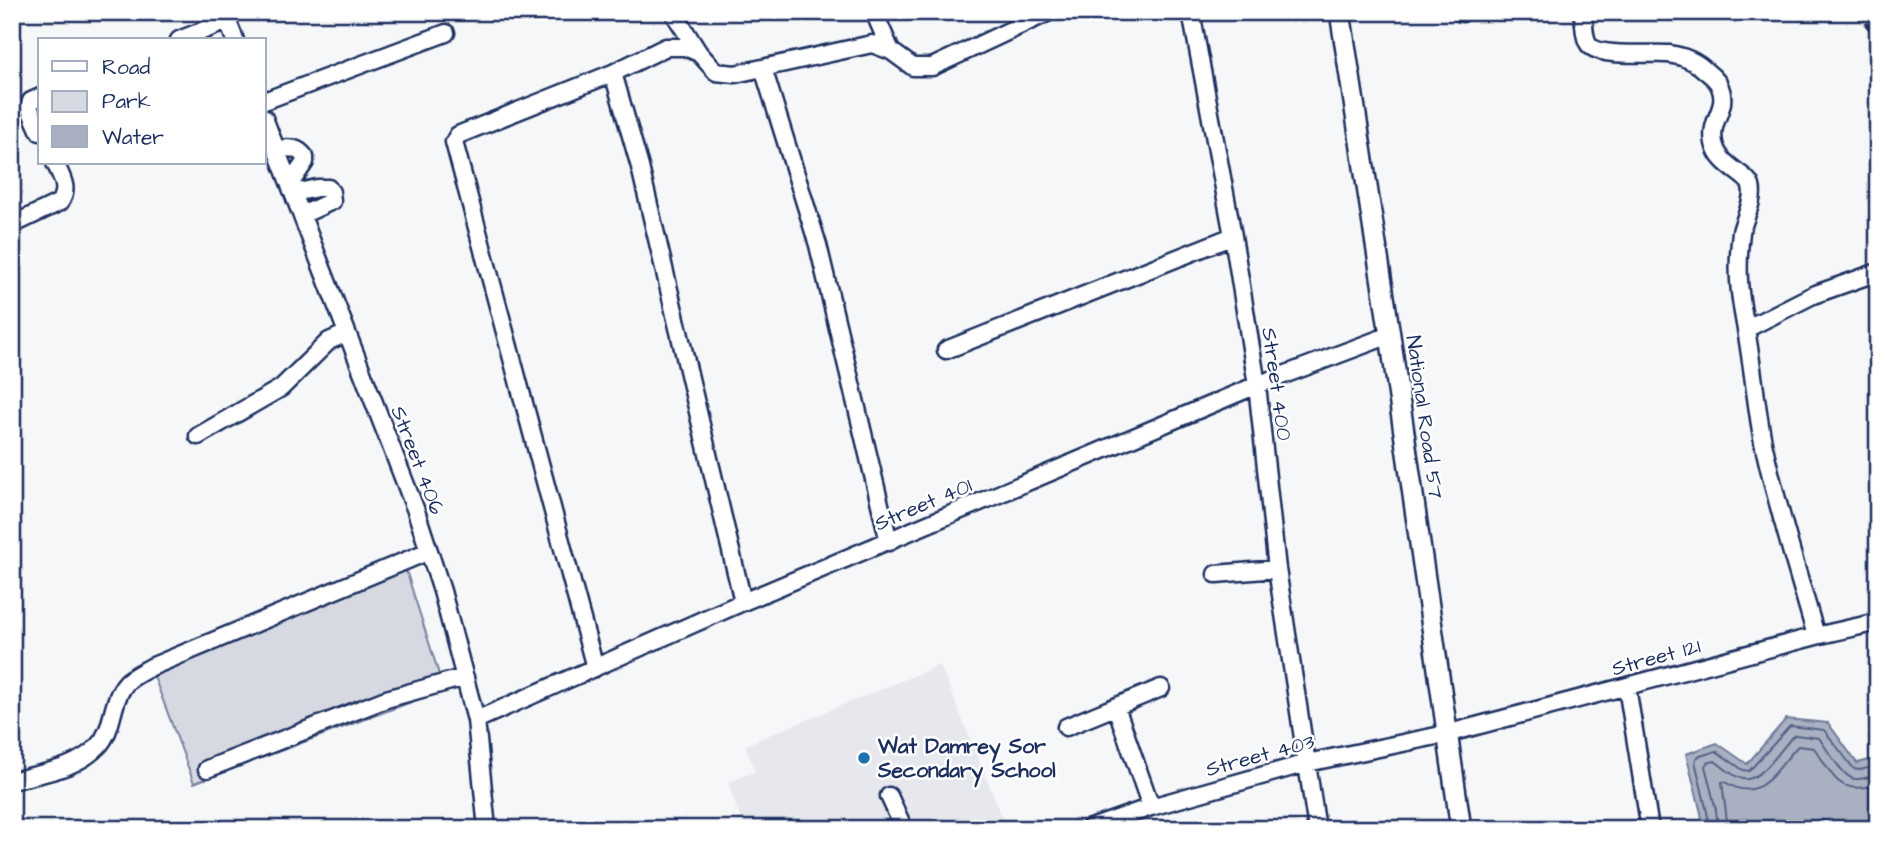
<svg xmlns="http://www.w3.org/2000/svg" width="1890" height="841" font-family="'Architects Daughter',sans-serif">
	<rect width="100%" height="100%" fill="#f6f7f9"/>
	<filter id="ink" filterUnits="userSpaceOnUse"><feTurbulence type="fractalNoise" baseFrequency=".0143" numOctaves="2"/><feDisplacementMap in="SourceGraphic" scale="14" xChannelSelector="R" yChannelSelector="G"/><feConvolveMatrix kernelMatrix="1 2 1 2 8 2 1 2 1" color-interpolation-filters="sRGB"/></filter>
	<g filter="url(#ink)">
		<path fill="#e6e8ee" d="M940,665L1007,829H744L728,783L755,771L745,745Z"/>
		<path fill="#d6d9e2" stroke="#7884a0" stroke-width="2" d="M405,567L444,690L194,783L152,671Z"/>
		<path fill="#a9b0c1" stroke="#707c99" stroke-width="2" d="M1786,719L1828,723L1857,763L1878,758V829H1703L1701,813L1686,754L1717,743L1747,764Z"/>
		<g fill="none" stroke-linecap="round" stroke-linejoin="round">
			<path stroke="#546386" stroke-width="2" d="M1709,829L1707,812L1695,761L1697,757L1716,751L1743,770L1749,771L1790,726L1824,730L1854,769L1859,770L1878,766
				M1718,829L1716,810L1705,766L1707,763L1715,761C1723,767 1733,777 1743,779C1760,783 1782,748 1792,737L1795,735L1819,738C1827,749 1842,776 1854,779C1862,780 1871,776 1878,775
				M1728,829L1722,782H1725C1761,806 1776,768 1798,746L1814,748C1836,778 1836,795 1878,785"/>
			<defs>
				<path id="minor" d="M224,12L235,40
					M673,12L699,53
					M874,12L891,51
					M1191,12L1233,236L1257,385L1277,569L1317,829
					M1462,12V13
					M1582,12C1585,21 1583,35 1588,43C1596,59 1652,52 1669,54C1683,56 1697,62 1707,72C1712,76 1718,81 1720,87C1729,109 1709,119 1714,143C1719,167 1747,173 1751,186C1755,200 1744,219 1741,232C1739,248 1738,265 1739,280C1740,303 1746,326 1749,348C1754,379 1757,411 1763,442C1777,508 1798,572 1816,636
					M179,40L227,21
					M763,68L818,245L889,542
					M613,73L640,167L743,602
					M40,97L31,101L29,107L40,132
					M264,101L446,33
					M264,118L416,511L442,591L476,720L487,829
					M276,149C289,148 297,146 305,157V162L290,184
					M294,193L317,188H328L331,192L332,201L302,215
					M12,225L60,202C70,189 61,176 55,163
					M1746,329L1813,295L1878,272
					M946,350L1233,236
					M198,436L281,388L329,341L347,333
					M1216,574L1277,569
					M595,668L454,142L458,135L613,73L666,47H685L699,53L716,72L735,74L872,44L891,51L913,67H932L1049,12
					M1627,687L1650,829
					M1116,707L1151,807
					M476,720L743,602L1257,385L1390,335
					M1066,727L1161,688
					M207,769L386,699L465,677
					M12,781C41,773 77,769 98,746C115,729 110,700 127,682C133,676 144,671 151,667L429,551
					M889,796L904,829
					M1088,829L1151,807L1307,763L1446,734L1816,636L1878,622"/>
				<path id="major" d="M1340,12L1390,335L1461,829"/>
			</defs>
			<use href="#minor" stroke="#1b2f5e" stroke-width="21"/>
			<use href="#major" stroke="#1b2f5e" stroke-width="24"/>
			<use href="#minor" stroke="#fff" stroke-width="16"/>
			<use href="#major" stroke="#fff" stroke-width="19"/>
			<path stroke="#1b2f5e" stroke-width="4.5" stroke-dasharray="10 5" stroke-linecap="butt" d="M1855,12L1878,37"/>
		</g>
	</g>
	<circle fill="#1f6fb2" stroke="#fff" stroke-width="2.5" cx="864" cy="758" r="7"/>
	<g text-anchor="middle" stroke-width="5" stroke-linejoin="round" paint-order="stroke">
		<g font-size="21" fill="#1b2f5e" stroke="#fff">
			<text transform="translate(1277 384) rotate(82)" y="7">Street 400</text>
			<text transform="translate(1425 417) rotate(82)" y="7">National Road 57</text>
			<text transform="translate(418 460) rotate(69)" y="7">Street 406</text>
			<text transform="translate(923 504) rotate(-23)" y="7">Street 401</text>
			<text transform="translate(1656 657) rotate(-15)" y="7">Street 121</text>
			<text transform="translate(1260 755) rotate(-15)" y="7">Street 403</text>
		</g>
		<g font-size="21" font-weight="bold" fill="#1b2f5e" stroke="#fff" text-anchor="start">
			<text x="878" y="753">Wat Damrey Sor<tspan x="878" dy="24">Secondary School</tspan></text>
		</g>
	</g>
	<rect width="1890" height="841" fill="none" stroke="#fff" stroke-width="42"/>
	<rect x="21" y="21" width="1848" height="799" fill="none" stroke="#1b2f5e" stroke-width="2.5" filter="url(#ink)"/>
	<rect x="38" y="38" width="228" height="126" fill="#ffffff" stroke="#a4acbf" stroke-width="2"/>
	<rect x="52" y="61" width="35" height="10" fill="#ffffff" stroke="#a4acbf" stroke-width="2"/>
	<text x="102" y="74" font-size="21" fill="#1b2f5e">Road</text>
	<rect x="52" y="91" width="35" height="21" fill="#d6d9e2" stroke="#a4acbf" stroke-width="2"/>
	<text x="102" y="108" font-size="21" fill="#1b2f5e">Park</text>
	<rect x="52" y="126" width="35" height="21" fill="#a9b0c1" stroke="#a4acbf" stroke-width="2"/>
	<text x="102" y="144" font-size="21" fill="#1b2f5e">Water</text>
</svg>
